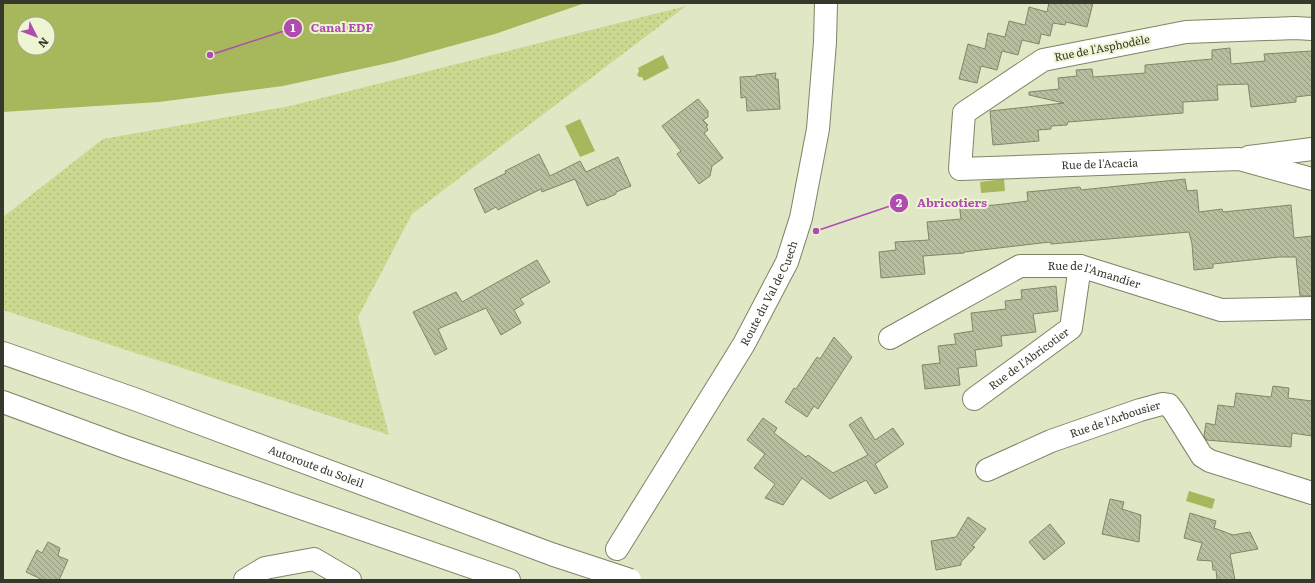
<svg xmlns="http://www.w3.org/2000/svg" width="1315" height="583" font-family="Literata,serif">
	<defs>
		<pattern id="grass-dots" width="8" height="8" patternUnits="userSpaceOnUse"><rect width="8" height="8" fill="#cad890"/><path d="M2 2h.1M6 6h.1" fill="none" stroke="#aeba7c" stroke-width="1.8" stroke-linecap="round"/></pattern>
		<pattern id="building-back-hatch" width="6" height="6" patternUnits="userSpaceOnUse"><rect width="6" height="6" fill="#b6be9d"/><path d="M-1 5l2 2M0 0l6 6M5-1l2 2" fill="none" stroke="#959b80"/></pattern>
	</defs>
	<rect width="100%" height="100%" fill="#e0e7c5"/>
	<path fill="url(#grass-dots)" d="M686,6L412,214L358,317L389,435L3,310V217L103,139L290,106Z"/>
	<path fill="#a7b75b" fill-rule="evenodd" d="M3,3H585L495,34L393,62L283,86L159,102L3,112ZM24,24H48V48H24Z
		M663,55L669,68L644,81L642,77H639L637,75L639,71L638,68Z
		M580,119L595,151L580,157L565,126Z
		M1004,179L1005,191L981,193L980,182Z
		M1189,491L1215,499L1212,509L1186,501Z"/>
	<path fill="url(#building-back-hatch)" stroke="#808768" d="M1049,3H1093L1087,27L1066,22L1065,25L1053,23L1050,36L1041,34L1039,44L1022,40L1018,55L1002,51L997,70L981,66L977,83L959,79L968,44L985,49L988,33L1005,37L1009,21L1025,25L1029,7L1047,12Z
		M1230,48L1231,64L1265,61L1264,54L1312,51V95L1296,97V102L1251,107L1248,84L1217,85L1218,100L1183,102V113L1068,122L1067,125L1051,126V129L1038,130L1039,141L993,145L990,111L1064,103L1029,95V92L1059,89L1058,78L1077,76L1076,70L1092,69L1093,77L1145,73V65L1212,59V50Z
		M776,73L775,79H778L780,109L747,111L746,97L741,98L740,77L757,76L756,75Z
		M698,99L708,111V117L703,120L708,125L706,126L708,130L704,133L723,158L712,166L710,176L699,184L677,154L681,151L662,126Z
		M539,154L550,176L580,161L586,172L618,157L631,186L616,192V194L603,200L602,199L587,206L575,179L542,192L541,189L498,210L496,207L485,213L474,189L506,173L505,171Z
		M1185,179L1187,191L1197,190L1199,212L1222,209L1223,212L1291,205L1294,238L1312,236V296H1300L1296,257H1279L1213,264V268L1194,270L1192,244L1189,232L1051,244L1050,242L964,252V253L923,256L925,274L881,278L879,252L896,250L895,242L929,240L927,222L961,219L959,202L978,200L979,206L995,205L1028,201L1027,192L1080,187L1081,190Z
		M537,260L550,282L520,299L524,304L514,310L521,323L501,335L486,308L438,329L447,349L435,355L413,312L456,292L462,302Z
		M1056,286L1058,311L1033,314L1036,332L1001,336L1002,346L975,350L977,366L958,368L960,385L925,389L922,365L940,363L938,346L956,344L954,334L973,331L971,313L1006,309L1005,301L1022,299L1021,290Z
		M834,337L852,357L818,409L814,406L807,417L785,402L794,388L796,389L817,357L820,359Z
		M1273,386L1289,388L1288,398L1312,401V436L1292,433L1291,447L1206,440L1204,436L1206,423L1215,425L1218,405L1234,407L1236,393L1271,397Z
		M861,417L875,440L893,428L904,444L875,464L888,487L875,494L866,480L830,499L802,478L783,505L765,498L775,484L754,468L765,454L747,440L763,418L777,428L774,433L806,457L808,455L833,473L868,455L849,425Z
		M1110,499L1124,502L1122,509L1141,515L1139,542L1102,534Z
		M1190,513L1216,521L1214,528L1233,535L1250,532L1258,549L1230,554L1235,580H1217L1216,570H1213L1212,561L1197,560L1202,543L1184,538Z
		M968,517L986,529L972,546L975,547L961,562V565L936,570L931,541L956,537Z
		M1050,524L1065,543L1044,560L1029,542Z
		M48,542L60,548L58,556L68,560L59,580H43L26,572L37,550L42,553Z"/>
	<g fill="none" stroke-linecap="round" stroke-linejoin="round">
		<defs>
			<g id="minor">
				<path id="s1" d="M1312,29L1295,28L1186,32L1043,60L964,113L960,169L1239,159L1312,179"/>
				<path d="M1249,157L1312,149"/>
				<path id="s2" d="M890,338L1020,266H1080L1221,310L1312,308"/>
				<path id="s3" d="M974,399L1071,328L1080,266"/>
				<path id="s4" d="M987,470L1051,441L1140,410L1162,404L1169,405L1175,413L1202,456L1210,461L1312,493"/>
				<path id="s5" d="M617,549L744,344L787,262L801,218L818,129L825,42L826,3"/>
				<path d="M245,580L265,568L314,559L350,580"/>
			</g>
			<g id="highway">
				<path id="s6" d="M3,353L137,400L554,555"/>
				<path d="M3,402L125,447L509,580"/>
			</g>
		</defs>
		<use href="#minor" stroke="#7e8566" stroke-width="24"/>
		<use href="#highway" stroke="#7e8566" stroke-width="24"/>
		<use href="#minor" stroke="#fff" stroke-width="22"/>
		<use href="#highway" stroke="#fff" stroke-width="22"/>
		<defs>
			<path id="highway-bridge" d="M554,555L630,580"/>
		</defs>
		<use href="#highway-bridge" stroke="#7e8566" stroke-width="24" stroke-linecap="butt"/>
		<use href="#highway-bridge" stroke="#fff" stroke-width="22"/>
	</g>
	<g text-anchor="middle" stroke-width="4" stroke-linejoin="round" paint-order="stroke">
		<g font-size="11" fill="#35382b" stroke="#edf5d2">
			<text transform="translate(1102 48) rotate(-11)" y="4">Rue de l'Asphodèle</text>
			<text dy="4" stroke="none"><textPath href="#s1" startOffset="563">Rue de l'Acacia</textPath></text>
			<text dy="4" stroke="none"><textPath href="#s2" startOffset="224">Rue de l'Amandier</textPath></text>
			<text dy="4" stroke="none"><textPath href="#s5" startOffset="298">Route du Val de Cuech</textPath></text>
			<text dy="4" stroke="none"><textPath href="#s3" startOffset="68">Rue de l'Abricotier</textPath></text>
			<text dy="4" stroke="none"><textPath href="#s4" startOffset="138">Rue de l'Arbousier</textPath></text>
			<text dy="4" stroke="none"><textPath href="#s6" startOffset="333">Autoroute du Soleil</textPath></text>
		</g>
	</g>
	<path fill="none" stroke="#b04bb0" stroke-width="1.5" d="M210 55L293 28M816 231L899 203"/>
	<g fill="#b04bb0" stroke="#edf5d2" stroke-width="1.5">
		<circle cx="210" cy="55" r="4"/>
		<circle cx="816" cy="231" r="4"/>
		<circle cx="293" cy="28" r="10"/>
		<circle cx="899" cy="203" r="10"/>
	</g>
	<g font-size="12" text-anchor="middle" font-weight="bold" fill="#fff">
		<text x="293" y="32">1</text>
		<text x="899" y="207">2</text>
	</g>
	<g font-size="12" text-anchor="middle" font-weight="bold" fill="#b04bb0" stroke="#edf5d2" stroke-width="4" stroke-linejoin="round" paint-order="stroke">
		<text x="342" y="32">Canal EDF</text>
		<text x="952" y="207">Abricotiers</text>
	</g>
	<rect width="1315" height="583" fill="none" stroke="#35382b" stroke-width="8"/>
	<g transform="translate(36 36) rotate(132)"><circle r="19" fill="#edf5d2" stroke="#a3a98f"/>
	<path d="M0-3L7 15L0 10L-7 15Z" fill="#b04bb0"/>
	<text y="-6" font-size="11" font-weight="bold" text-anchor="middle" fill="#35382b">N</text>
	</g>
</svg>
